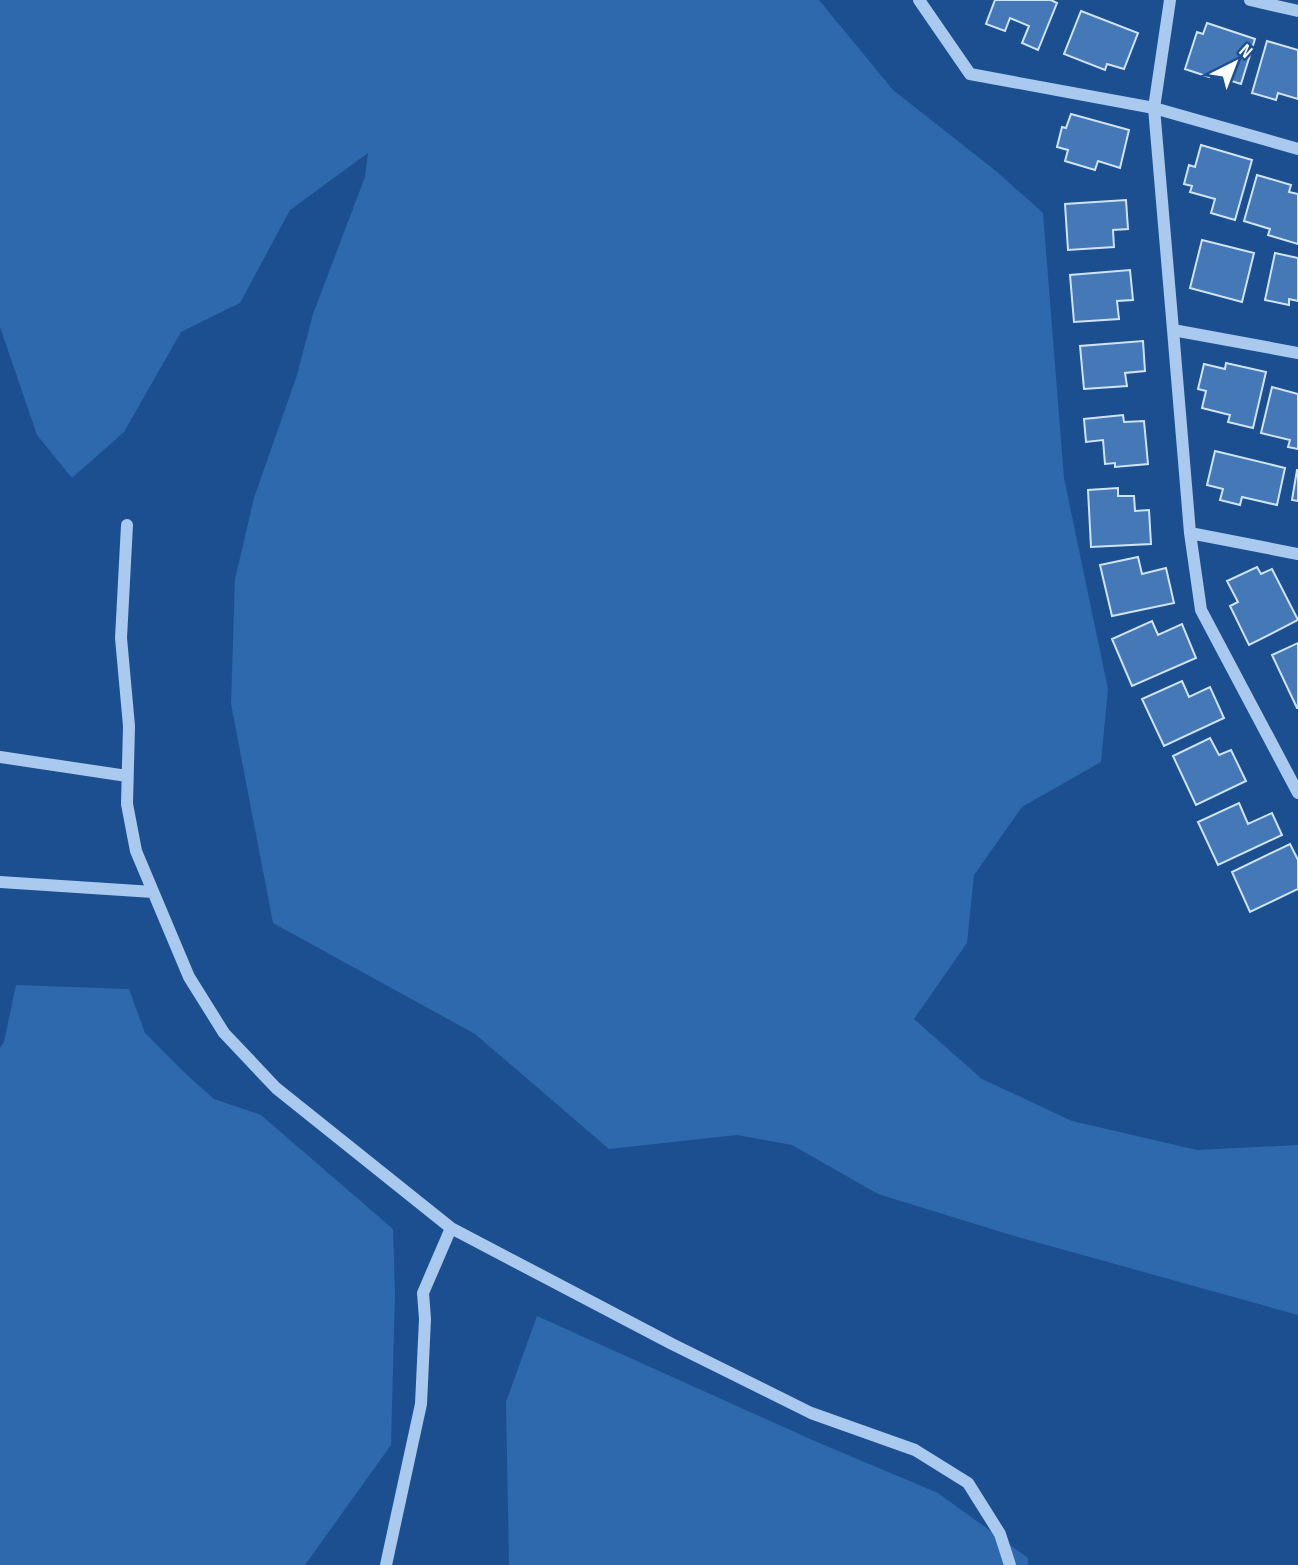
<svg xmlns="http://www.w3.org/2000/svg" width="1298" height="1565" font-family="'Sofia Sans Condensed',sans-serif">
	<rect width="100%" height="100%" fill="#1b4f8f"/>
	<path fill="#2e69ad" d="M0,0H819L893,90L996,171L1043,213L1064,478L1108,689L1101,762L1022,807L974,875L967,943L914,1019L982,1079L1072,1121L1197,1150L1298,1145V1315L1011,1235L878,1194L792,1145L737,1135L609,1149L475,1034L273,923L231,704L235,579L254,498L297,375L313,314L365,177L368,153L290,210L240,303L181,332L124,432L72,478L37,435L0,327Z
		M16,985L129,989L145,1033L186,1074L214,1099L261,1115L393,1229L395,1292L391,1445L305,1565H0V1048L4,1042Z
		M537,1316L817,1442L938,1493L1028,1558V1565H509L506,1402Z"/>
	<path fill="#4478b7" stroke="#cfe3fa" stroke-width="2" d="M995,0H1051L1057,3L1038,50L1022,43L1029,26L1010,18L1005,31L986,24Z
		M1081,11L1138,33L1124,69L1107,64L1105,70L1064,54Z
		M1207,23L1255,39L1241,84L1210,74L1209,77L1185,69L1197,32L1203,34Z
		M1267,41L1298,50V99L1278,93L1276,100L1252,93Z
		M1071,114L1129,130L1120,168L1098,161L1095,170L1065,161L1068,150L1057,147L1062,127L1066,128Z
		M1201,145L1252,160L1235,220L1211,213L1215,199L1190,192L1192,186L1184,184L1189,165L1195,167Z
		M1257,175L1291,185L1289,192L1298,194V244L1268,235L1270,229L1244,221Z
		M1126,200L1128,229L1113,230L1114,247L1068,250L1065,204Z
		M1202,240L1254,253L1242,302L1190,288Z
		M1275,253L1298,258V301L1289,299V305L1265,300Z
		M1130,270L1133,300L1117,301L1119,319L1074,322L1070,275Z
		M1143,341L1145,371L1125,373L1127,386L1084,389L1080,346Z
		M1226,363L1266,372L1253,428L1228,422L1230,415L1202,408L1206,391L1198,389L1204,364L1225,369Z
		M1272,387L1298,394V449L1288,447L1290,440L1261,433Z
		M1123,415L1124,422L1144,421L1148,464L1115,467V463L1105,464L1103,440L1086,442L1084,419Z
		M1215,451L1285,468L1277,505L1242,497L1240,505L1220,500L1223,489L1207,485Z
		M1297,470H1298V501L1292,500Z
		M1118,488V496H1134L1135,511L1149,510L1151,544L1091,547L1088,490Z
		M1138,557L1142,574L1166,568L1174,603L1112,616L1100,565Z
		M1257,567L1261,574L1272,569L1298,620L1249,645L1230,606L1238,602L1227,581Z
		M1152,621L1158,635L1182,624L1196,658L1132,686L1112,639Z
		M1298,643V708H1297L1272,655Z
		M1182,681L1189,697L1210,687L1224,718L1164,746L1142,699Z
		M1210,738L1219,755L1231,750L1246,781L1196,805L1173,756Z
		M1239,803L1248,824L1272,813L1282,835L1218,865L1198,822Z
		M1290,844L1298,860V889L1250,912L1232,872Z"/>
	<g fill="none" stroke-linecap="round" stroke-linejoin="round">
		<path stroke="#a9c9ee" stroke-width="12" d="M919,0L970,74L1154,108L1298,149
			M1170,0L1154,108L1173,330L1298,353
			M1250,0L1298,11
			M1173,330L1190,533
			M127,525L121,638L129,726L127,804L136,851L189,977L224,1033L276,1088L451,1228L672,1344L811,1413L915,1450L968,1483L1000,1534L1010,1565
			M1298,554L1190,533L1201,610L1298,793
			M0,757L127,776
			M0,882L153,892
			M386,1565L421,1404L425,1319L423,1293L451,1228"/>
	</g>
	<g transform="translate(1235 63) rotate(42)" stroke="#1b4f8f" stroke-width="5" paint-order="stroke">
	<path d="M0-5L12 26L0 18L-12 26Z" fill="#ffffff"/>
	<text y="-10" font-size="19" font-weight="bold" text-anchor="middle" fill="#ffffff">N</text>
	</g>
</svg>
